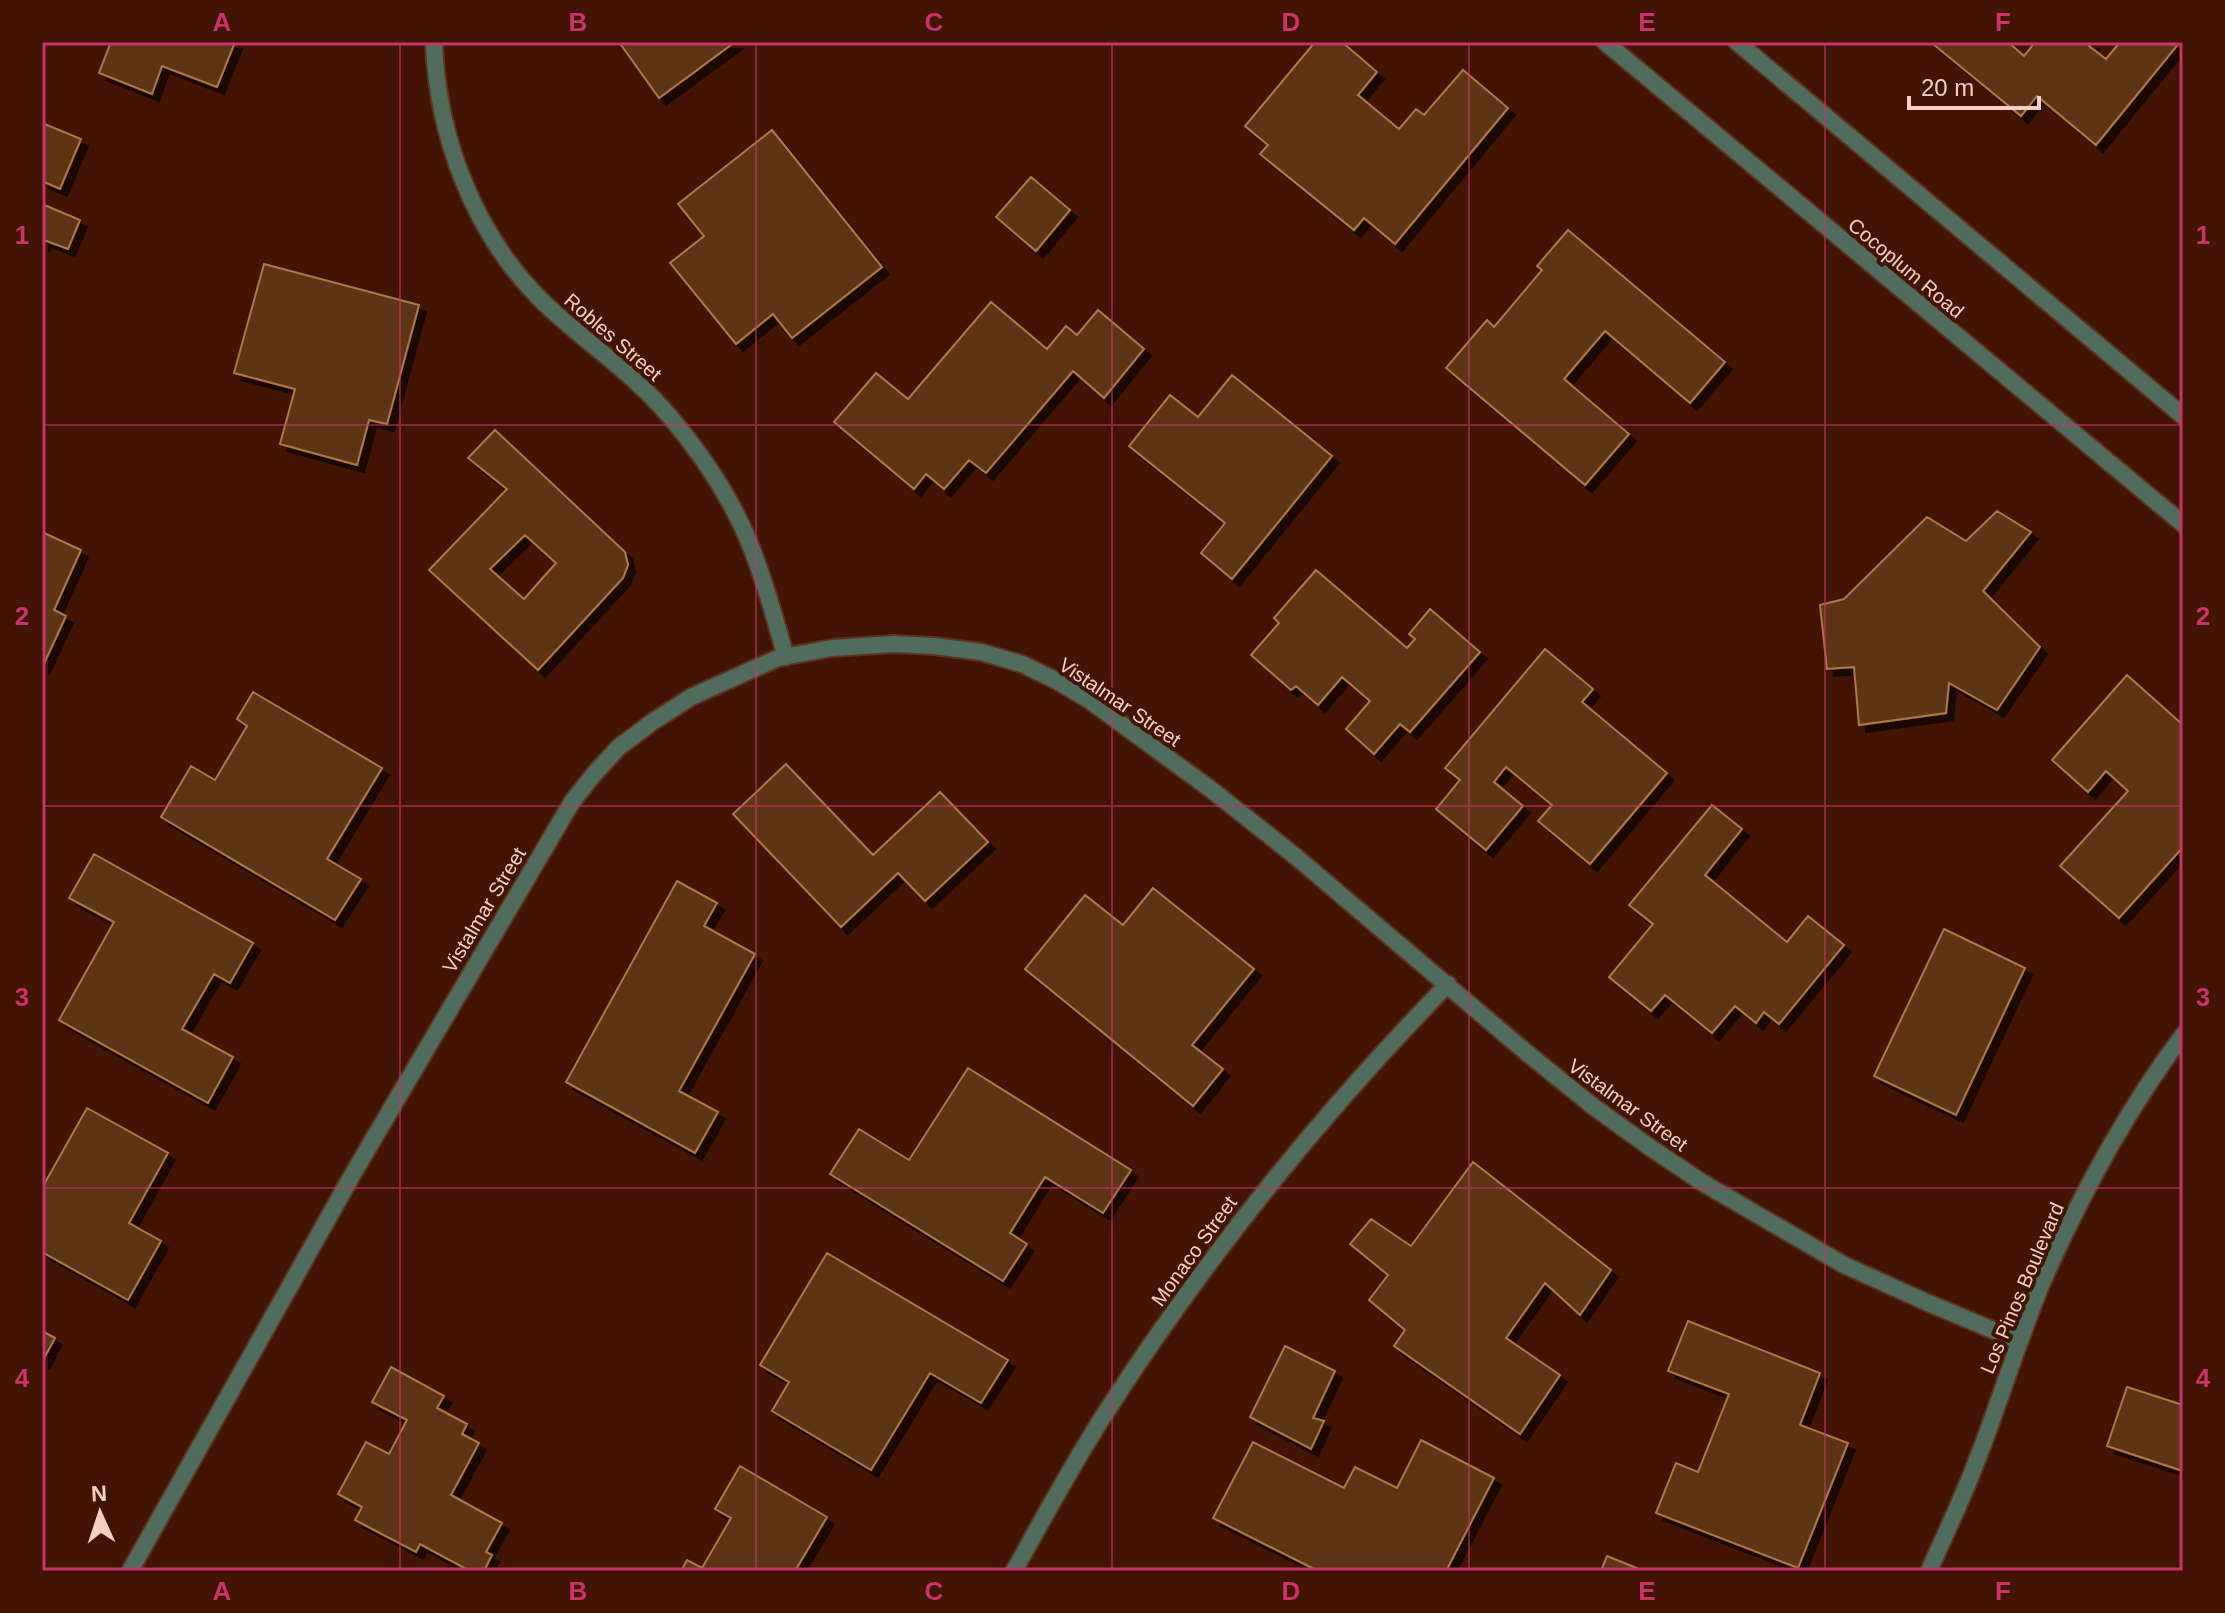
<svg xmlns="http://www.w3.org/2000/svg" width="2225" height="1613" font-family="Arial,sans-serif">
	<defs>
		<filter id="shadow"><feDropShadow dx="7" dy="7" stdDeviation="0" flood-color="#0009"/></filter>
	</defs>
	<rect width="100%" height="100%" fill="#411403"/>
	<path fill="#5c3612" stroke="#ad7748" stroke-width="2" fill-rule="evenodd" filter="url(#shadow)" d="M111,42H235L217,87L162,66L152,94L99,73Z
		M619,42H735L659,98Z
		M1315,42H1342L1377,72L1358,95L1399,129L1416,109L1424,115L1463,70L1508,108L1395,244L1364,218L1354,230L1260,154L1268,145L1245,126Z
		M1935,42H2008L2024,56L2035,42H2092L2089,46L2106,59L2120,42H2180L2096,145L2037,96L2021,116L1933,44Z
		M42,123L81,139L60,189L42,181Z
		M772,130L882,267L792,338L773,314L736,344L670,263L704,236L678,204Z
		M1031,177L1070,210L1036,251L996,217Z
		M42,204L80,220L68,249L44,240L42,245Z
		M1568,230L1725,362L1690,403L1605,331L1564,379L1629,434L1585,485L1446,368L1487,320L1494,327L1542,270L1537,266Z
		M264,264L419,305L387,424L369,420L357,465L280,444L295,389L234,373Z
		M991,302L1047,349L1066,326L1077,335L1098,310L1144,349L1104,398L1073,371L986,473L969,460L944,489L926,474L914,489L834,422L876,373L908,399Z
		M1232,375L1332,456L1232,579L1201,553L1225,523L1129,446L1170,395L1198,417Z
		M495,430L625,552L628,565L623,578L538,670L429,570L507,489L468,458ZM525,535L556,563L524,599L490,569Z
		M1997,511L2031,532L1983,591L2040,647L1997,710L1949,683L1946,713L1859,725L1854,667L1827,669L1820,605L1844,599L1927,517L1966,541Z
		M42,532L81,550L54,610L66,616L42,668Z
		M1316,570L1407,648L1415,639L1409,634L1430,609L1480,652L1410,732L1400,724L1374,754L1346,729L1370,701L1342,677L1318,705L1296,686L1291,690L1251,655L1279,623L1274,618Z
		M1545,649L1593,689L1582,702L1667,773L1590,864L1538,821L1552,805L1506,767L1494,782L1523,806L1486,850L1436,809L1460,780L1445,768Z
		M2127,675L2183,725V847L2119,918L2060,866L2128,791L2106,771L2088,792L2052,760Z
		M253,692L382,768L327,859L361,879L335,920L161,817L191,766L215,780L247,726L237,719Z
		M786,764L873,855L940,792L988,842L925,901L898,873L841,927L733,814Z
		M1712,805L1742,829L1705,875L1787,942L1808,916L1844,945L1779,1024L1764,1012L1756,1023L1735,1006L1712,1033L1665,995L1651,1011L1609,977L1653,924L1629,905Z
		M94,854L253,943L230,983L214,974L182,1029L233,1057L208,1103L59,1020L114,922L69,898Z
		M677,881L717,903L704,926L755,954L679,1091L718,1112L695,1153L566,1082Z
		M1153,888L1254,969L1192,1045L1223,1069L1193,1106L1025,969L1085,895L1123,925Z
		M1944,929L2025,968L1956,1115L1874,1076Z
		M968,1068L1131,1170L1103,1213L1045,1177L1010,1233L1027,1244L1003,1281L830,1174L859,1129L909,1160Z
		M87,1108L168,1153L129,1223L161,1241L128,1300L42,1252V1188Z
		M1473,1162L1611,1270L1580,1315L1545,1283L1506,1338L1560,1375L1520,1434L1394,1346L1405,1330L1369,1300L1388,1275L1350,1244L1371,1219L1411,1246Z
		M827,1253L1008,1360L981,1403L930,1373L871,1470L772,1411L789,1382L760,1365Z
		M1688,1321L1820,1373L1800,1425L1848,1443L1798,1568L1656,1513L1676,1463L1698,1472L1729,1394L1668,1371Z
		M42,1331L55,1338L42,1362Z
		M1285,1346L1335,1371L1313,1418L1324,1421L1311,1449L1250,1417Z
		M391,1367L444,1396L437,1408L467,1424L462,1434L479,1443L451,1495L502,1523L486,1552L492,1555L484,1571H470L420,1544L416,1552L355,1520L362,1507L338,1494L366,1442L389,1454L407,1420L372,1402Z
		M2127,1387L2183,1405V1471L2107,1446Z
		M1421,1440L1494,1478L1446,1571H1318L1213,1518L1253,1442L1344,1488L1355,1467L1397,1488Z
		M740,1466L827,1517L795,1571H681L687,1560L702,1568L731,1518L715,1509Z
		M1607,1556L1644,1571H1601Z"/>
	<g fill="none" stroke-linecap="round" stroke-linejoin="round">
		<defs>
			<path id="minor" d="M434,42C437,136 474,233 541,300C583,341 633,372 671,418C698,450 723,486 741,524C761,566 773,613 786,657
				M130,1571L354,1172L572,802L594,774L619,747L651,723L691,697L778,658L832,648L894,644L934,646L981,652L1022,664L1057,681L1089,700L1213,791L1295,856L1527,1053L1594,1107L1648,1146L1703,1183L1844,1265L1926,1302L2019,1341
				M1014,1571C1044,1517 1074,1461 1108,1409C1207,1256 1321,1114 1448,984
				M1929,1571C1945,1534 1963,1498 1977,1460C2000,1401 2018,1341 2042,1283C2080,1196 2126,1111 2183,1035"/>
			<path id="tertiary" d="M1605,42L2183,524
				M1737,42L2183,416"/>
		</defs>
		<use href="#minor" stroke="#5e3221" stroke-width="20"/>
		<use href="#tertiary" stroke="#5e3221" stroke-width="20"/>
		<use href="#minor" stroke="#506c5d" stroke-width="16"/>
		<use href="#tertiary" stroke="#506c5d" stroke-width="16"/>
	</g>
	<path fill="none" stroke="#ca336a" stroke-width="2" stroke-opacity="0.55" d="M400,42V1571M756,42V1571M1112,42V1571M1469,42V1571M1825,42V1571M42,425H2183M42,806H2183M42,1188H2183"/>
	<g text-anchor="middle" stroke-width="8" stroke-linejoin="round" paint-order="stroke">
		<g font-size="20" fill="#f5cfc1" stroke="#411403">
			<text transform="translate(1906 268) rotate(40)" y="7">Cocoplum Road</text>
			<text transform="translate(613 337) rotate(41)" y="7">Robles Street</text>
			<text transform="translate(1120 702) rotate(34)" y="7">Vistalmar Street</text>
			<text transform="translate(484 910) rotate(-59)" y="7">Vistalmar Street</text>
			<text transform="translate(1628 1105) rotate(36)" y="7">Vistalmar Street</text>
			<text transform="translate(1194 1251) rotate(-54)" y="7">Monaco Street</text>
			<text transform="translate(2022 1288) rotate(-67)" y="7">Los Pinos Boulevard</text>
		</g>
	</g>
	<rect width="2225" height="1613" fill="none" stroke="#411403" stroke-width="88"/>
	<g transform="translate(100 1513) rotate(357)" stroke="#411403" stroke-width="6" paint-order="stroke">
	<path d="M0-6L14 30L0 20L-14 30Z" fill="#f5cfc1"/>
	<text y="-12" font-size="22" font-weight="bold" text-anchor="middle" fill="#f5cfc1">N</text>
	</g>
	<path d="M1909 96v12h130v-12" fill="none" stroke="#f5cfc1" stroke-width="4"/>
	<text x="1921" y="96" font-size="24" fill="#f5cfc1" stroke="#411403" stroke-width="6" paint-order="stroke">20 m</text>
	<rect x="44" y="44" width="2137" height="1525" fill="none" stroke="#ca336a" stroke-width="3"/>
	<g font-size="26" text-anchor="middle" font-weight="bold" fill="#ca336a">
		<text x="222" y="31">A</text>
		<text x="578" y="31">B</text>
		<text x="934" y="31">C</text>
		<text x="1291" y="31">D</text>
		<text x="1647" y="31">E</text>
		<text x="2003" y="31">F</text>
		<text x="22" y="244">1</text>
		<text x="2203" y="244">1</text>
		<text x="22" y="625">2</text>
		<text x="2203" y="625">2</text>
		<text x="22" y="1006">3</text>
		<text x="2203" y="1006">3</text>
		<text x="22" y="1387">4</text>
		<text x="2203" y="1387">4</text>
		<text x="222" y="1600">A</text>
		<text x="578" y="1600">B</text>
		<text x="934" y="1600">C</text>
		<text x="1291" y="1600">D</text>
		<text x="1647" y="1600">E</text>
		<text x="2003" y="1600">F</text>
	</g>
</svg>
